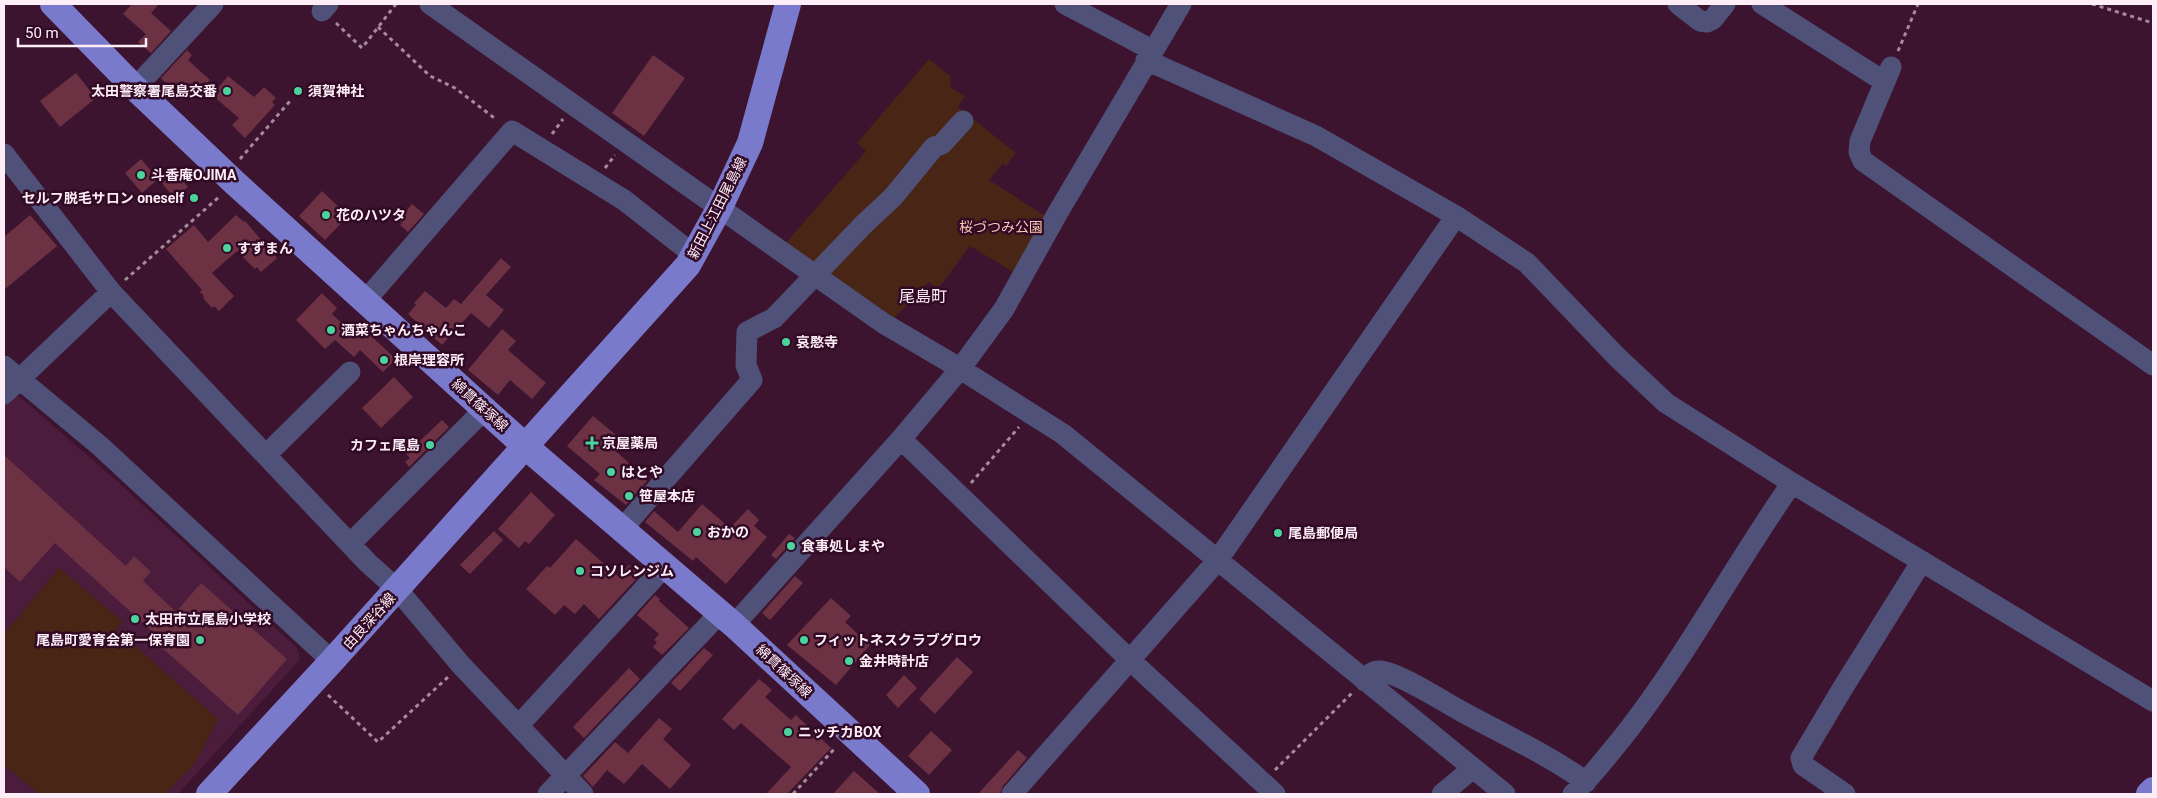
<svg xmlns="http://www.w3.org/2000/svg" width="2157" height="798" font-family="Roboto,'Noto Sans JP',sans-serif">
	<rect width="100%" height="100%" fill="#3c142f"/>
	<path fill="#4b1c3c" d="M12,396L20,397L117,481L297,648L300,659L178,794H4V404Z"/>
	<path fill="#492516" d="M929,59L950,76L951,88L965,96L958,107L1016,153L1006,166L1003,163L989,180L1053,221L1022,277L970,246L938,289L929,282L892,320L784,245L866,151L857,143Z
		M59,568L123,622L116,629L218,719L196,762L165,794H39L4,765V634Z"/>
	<path fill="#6c3243" d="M132,4H159L151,13L171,31L151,53L138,42L146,34L123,14Z
		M187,50L192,55L188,60L210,80L192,101L182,92L174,100L163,91L168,85L161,78Z
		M653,55L685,78L644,136L612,113Z
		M76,73L96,98L60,127L40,101Z
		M228,76L254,97L264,87L276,98L272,102L275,105L245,138L232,125L239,118L212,95Z
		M141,159L158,179L142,193L125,173Z
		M175,172L188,187L174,198L162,183Z
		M322,191L348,216L325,240L299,216Z
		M412,204L424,214L408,232L400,225L402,223L399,220Z
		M30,215L57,246L4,290V237Z
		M236,215L244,222L245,221L277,258L261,272L257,267L255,269L237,251L212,273L234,296L219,311L214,306L212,308L203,298L204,296L200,292L202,290L166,249L194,225L208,242Z
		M501,258L511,267L486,295L504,310L489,328L471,313L442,345L408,314L416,305L414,303L425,291L446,308L454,299L461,304Z
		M322,293L337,308L332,314L351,332L358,324L396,359L383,372L360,350L354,357L335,340L325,349L296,320Z
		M502,329L516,341L508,350L546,383L532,399L510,380L498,395L468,370Z
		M394,377L413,397L381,428L362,408Z
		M593,416L616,435L608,444L630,464L628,465L647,481L626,505L594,480L600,474L567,446Z
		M442,420L449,427L409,467L405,462L410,458L406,454Z
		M4,455L126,566L134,556L151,572L143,581L176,612L201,583L287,659L238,715L152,639L156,635L55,543L20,582L4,567Z
		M531,492L555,515L529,544L525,541L519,548L498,529Z
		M702,504L730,528L748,509L759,520L754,526L767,537L726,584L696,557L693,561L645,522L654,511L678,532Z
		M494,531L503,540L470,574L460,565Z
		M789,534L795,538L776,559L771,555Z
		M576,539L619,577L629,565L640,575L599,619L584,604L575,614L564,605L555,615L526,589L547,566L550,568Z
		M795,576L803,583L770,620L762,613Z
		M655,595L660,599L659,601L689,628L662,655L653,647L657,642L654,640L659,634L637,615Z
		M831,598L851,616L845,622L870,645L836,685L787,645Z
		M704,648L713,655L680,691L671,683Z
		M957,657L973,672L935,714L919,699Z
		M629,668L640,679L584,738L573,727Z
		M904,675L917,688L898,708L886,695Z
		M759,679L772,690L765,697L791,720L796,715L831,748L787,794H766L791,767L741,723L734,730L722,719Z
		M659,718L672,729L663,739L691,765L670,789L642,764L624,784L607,770L593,787L583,776L615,742L628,753Z
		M931,731L952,750L929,775L908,756Z
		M1018,750L1027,758L1003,786L1000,794H978Z
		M854,771L880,794H833Z"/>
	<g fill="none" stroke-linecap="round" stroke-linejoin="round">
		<path stroke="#a68b9c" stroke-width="3" stroke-dasharray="4 4" stroke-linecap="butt" d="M2092,4L2153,23
			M336,23L362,48L396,4
			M378,27L430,76L455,88L497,120
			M1898,51L1918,4
			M552,134L563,119
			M240,159L290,101
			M605,168L615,155
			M125,280L219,197
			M971,483L1019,427
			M328,695L378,742L448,677
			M1275,770L1352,693
			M793,794L836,747"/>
		<path stroke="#505179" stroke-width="21" d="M430,4L883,323L951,363L1063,434L1505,794
			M1065,4L1152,50
			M1678,4L1700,21L1707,22L1713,19L1725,4
			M1762,4L1885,82
			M322,11L328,4
			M1146,60L1316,136L1456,216L1527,263L1617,357L1666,403L1792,483L2153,701
			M1891,67L1860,141L1859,152L1863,161L2153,365
			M135,88L213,4
			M4,154L111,292L368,563L397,589L461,665L583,794
			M365,301L512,131L624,200L694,255
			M4,366L100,446L332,661
			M4,394L111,292
			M901,439L1130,660L1275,794
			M266,455L350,372
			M622,529L752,380L746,365L747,332L774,318L863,225L893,197L934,147L942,144L963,121
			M350,544L485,409
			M734,625L901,439L960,369L1004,309L1057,214L1181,4
			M1365,681C1369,676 1372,670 1380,671C1399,673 1441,700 1459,710C1502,734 1546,753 1586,782
			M519,725L665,566
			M548,794L720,613
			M1012,794L1217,561L1456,216
			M1442,794L1473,768
			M1573,794C1592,777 1607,756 1623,737C1686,657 1733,567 1792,483
			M1845,794L1803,765L1801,758L1844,686L1922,561"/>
		<path stroke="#7a7acc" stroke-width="26" d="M53,4L135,88L235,183L526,447L734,625L917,794
			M209,794L332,661L688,265L720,207L750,143L788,4
			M2149,794L2153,790"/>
	</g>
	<g fill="#4ad49c" stroke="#310a25" stroke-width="2">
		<circle cx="227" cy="91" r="5"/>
		<circle cx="298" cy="91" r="5"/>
		<circle cx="141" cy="175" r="5"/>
		<circle cx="194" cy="198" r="5"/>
		<circle cx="326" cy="215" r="5"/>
		<circle cx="227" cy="248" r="5"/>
		<circle cx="331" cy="330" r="5"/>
		<circle cx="786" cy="342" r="5"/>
		<circle cx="384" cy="360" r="5"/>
		<path d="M589.5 435.5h5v5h5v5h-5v5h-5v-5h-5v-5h5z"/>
		<circle cx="430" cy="445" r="5"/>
		<circle cx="611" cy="472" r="5"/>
		<circle cx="629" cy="496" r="5"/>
		<circle cx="697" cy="532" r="5"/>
		<circle cx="1278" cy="533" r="5"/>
		<circle cx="791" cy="546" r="5"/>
		<circle cx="580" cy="571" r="5"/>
		<circle cx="135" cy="619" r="5"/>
		<circle cx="200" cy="640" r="5"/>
		<circle cx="804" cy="640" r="5"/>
		<circle cx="849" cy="661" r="5"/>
		<circle cx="788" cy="732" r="5"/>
	</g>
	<g text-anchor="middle" stroke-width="5" stroke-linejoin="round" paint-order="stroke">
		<g font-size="14" font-weight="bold" fill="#fdedf6" stroke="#310a25" text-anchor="start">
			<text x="217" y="96" text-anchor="end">太田警察署尾島交番</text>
			<text x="308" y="96">須賀神社</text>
			<text x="151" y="180">斗香庵OJIMA</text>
			<text x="184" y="203" text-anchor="end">セルフ脱毛サロン oneself</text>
			<text x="336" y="220">花のハツタ</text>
			<text x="237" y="253">すずまん</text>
			<text x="341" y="335">酒菜ちゃんちゃんこ</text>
			<text x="796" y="347">哀愍寺</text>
			<text x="394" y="365">根岸理容所</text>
			<text x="602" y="448">京屋薬局</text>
			<text x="420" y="450" text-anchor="end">カフェ尾島</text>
			<text x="621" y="477">はとや</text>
			<text x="639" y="501">笹屋本店</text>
			<text x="707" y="537">おかの</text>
			<text x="1288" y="538">尾島郵便局</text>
			<text x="801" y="551">食事処しまや</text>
			<text x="590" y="576">コソレンジム</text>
			<text x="145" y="624">太田市立尾島小学校</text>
			<text x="190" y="645" text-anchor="end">尾島町愛育会第一保育園</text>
			<text x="814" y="645">フィットネスクラブグロウ</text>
			<text x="859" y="666">金井時計店</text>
			<text x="798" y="737">ニッチカBOX</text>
		</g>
		<g font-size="14" fill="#fdedf6" stroke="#310a25">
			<text transform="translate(717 208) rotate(-63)" y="5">新田上江田尾島線</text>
			<text transform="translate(480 405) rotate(42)" y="5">綿貫篠塚線</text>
			<text transform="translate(369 621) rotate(-48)" y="5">由良深谷線</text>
			<text transform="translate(784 671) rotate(43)" y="5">綿貫篠塚線</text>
		</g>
		<g font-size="14" fill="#fec7b2" stroke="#310a25">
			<text x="1001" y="232">桜づつみ公園</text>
		</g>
		<g font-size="16" fill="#fdedf6" stroke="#310a25">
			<text x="923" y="302">尾島町</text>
		</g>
	</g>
	<rect width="2157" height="798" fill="none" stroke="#fdedf6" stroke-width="10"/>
	<path d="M18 38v8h128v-8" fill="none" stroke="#fdedf6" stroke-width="2.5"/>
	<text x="25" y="38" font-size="15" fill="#fdedf6" stroke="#310a25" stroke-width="4" paint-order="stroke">50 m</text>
</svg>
